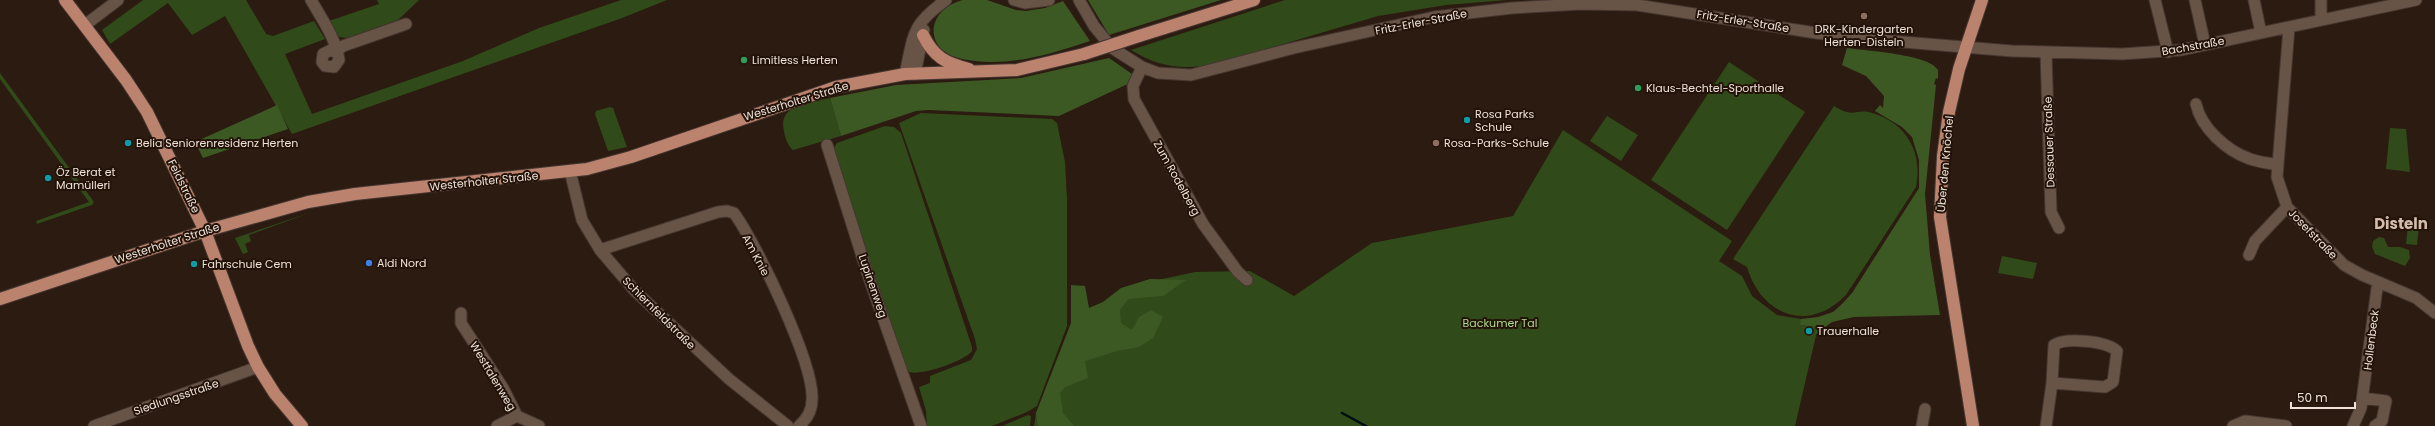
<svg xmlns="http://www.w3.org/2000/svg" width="2435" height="426" font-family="Poppins,sans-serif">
	<rect width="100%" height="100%" fill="#2c1b10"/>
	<path fill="#304b19" d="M143,0H246L266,34L273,36L314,21L325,39L285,54L312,114L463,61L539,28L621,0H667L622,18L292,134L225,16L192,35L168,3L110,44L102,30Z
		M377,0H419L398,20L347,38L339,37L329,21L379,4Z
		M1285,0H1507L1446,5L1378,16L1223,62C1188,70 1163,70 1131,50Z
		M1729,62L1805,112L1727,230L1651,180Z
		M0,73L94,202L92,205L37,224L36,221L89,202L0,79Z
		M830,98L841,136L793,150C787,145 785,137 784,131C777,104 811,103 830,98Z
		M1834,106C1854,119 1855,108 1872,113C1907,123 1923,153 1916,187L1846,295C1808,334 1761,315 1747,267L1733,259Z
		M610,107L613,108L627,147L608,151L595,114L596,111Z
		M921,113L1052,119L1057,123L1065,162L1067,199V326L1037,406L1027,412L992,426H927L926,411L919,387L930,383V376L971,360L977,349L975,339L899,123Z
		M1607,116L1638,135L1621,161L1590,141Z
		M885,126L894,127L901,133L972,347V351C965,361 921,376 909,372L902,360L832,151L837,143Z
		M2390,128L2406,129L2410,172L2386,169Z
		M1563,130L1732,241L1719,261L1742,276L1752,296L1777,315L1801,319V325L1818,327L1795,426H1034L1036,413L1103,302L1125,287L1195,272L1250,271L1294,296L1372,243L1513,216Z
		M312,212L249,235L251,241L245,244L248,252L243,254L235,238Z
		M2408,225H2419L2417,245L2406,244Z
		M2379,237L2384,238L2388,247H2400L2409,250L2410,258L2405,266L2375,254L2372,247L2373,241Z
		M2002,256L2037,263L2033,279L1998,273Z
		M1028,415L1031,416L1030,426H1002Z"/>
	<path fill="#3c5924" d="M963,0H987L1016,10L1026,11L1045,8L1063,1L1090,41C1048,55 1006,68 962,59C922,51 926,9 963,0Z
		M1088,0H1221L1109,35Z
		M1847,48C1866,51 1929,54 1938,70V79L1936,78L1934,84L1936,85L1935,95L1925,194L1930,255L1940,315L1854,317L1832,322L1816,334L1817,327L1800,325L1801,319L1818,317L1833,312L1842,304L1852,293L1919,188V160L1912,137L1902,127L1875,111L1880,105L1883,108L1884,96L1866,76L1842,65Z
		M1109,58L1132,74V82L1059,116L928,110L916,111L841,136L830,98L896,85L1021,78Z
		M277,105L288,129L203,158L195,142Z
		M1150,279L1186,280L1163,296L1128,299L1120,310L1121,323L1132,330L1139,317L1151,310L1163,317L1153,338L1139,347L1117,351L1085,361L1088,378L1065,387L1060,393L1063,413L1074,426H1038L1036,413L1071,323V285L1085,286L1089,308L1103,302L1121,288Z"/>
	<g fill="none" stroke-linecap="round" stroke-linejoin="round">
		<path stroke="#000c14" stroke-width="2.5" d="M1342,413L1366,426"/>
		<defs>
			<path id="minor" d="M311,0C322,19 336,39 339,60L334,67L325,66L322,62L323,54L331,50L335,52
				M1014,0L1025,3L1049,0
				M1079,0L1094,26L1112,48L1142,67L1158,73L1191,75L1294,48L1434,17L1512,8L1581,4L1637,5L1816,33L1891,41L2012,51L2122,54L2181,50L2416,0
				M2155,0L2168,52
				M2195,0L2205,45
				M2254,0L2261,33
				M2321,0V20
				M85,25L118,0
				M2289,28L2277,177L2287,207L2344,265L2362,275L2416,298L2435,313
				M335,52L343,46L406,24
				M2046,53L2051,212L2059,228
				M1142,67L1133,86L1134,99L1203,224L1238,272L1247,280
				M905,74C914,34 911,25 946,0
				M915,74L924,30
				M2196,104C2201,128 2227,151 2250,159C2258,162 2269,163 2277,165
				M827,145L867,272L921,426
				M570,171L582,220L600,250L635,291L729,379L788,426
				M600,250L718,212L727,211L734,213C756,243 815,365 812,400C812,411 807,419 799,426
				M2249,255L2255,241L2287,207
				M461,313V323L503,388L517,416L539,426
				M2363,398L2386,401L2382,421L2375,426
				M94,426L258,367
				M497,426L517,416
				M1922,426L1925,409
				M2046,426L2052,383L2054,345C2066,337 2106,341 2117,351L2113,382L2105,387L2052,383
				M2233,426L2245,421L2286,426
				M2353,426L2361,408L2377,288L2381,283"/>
			<path id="major" d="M65,0L126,80L147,112L205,231L248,346L258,367L275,394L302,426
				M923,35C934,57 945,63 969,69
				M1139,36L1254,0
				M0,299L205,231L308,202L355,194L587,169L631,157L836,87L905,74L1017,70L1084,54
				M1973,426L1940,217L1943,156L1949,112L1959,69L1982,0"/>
		</defs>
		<use href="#minor" stroke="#443630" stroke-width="13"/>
		<use href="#major" stroke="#443630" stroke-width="14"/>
		<use href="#minor" stroke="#685347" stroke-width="11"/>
		<use href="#major" stroke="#bb826e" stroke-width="12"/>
		<defs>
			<path id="major-bridge" d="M1084,54L1139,36"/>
		</defs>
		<use href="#major-bridge" stroke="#443630" stroke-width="14" stroke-linecap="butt"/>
		<use href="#major-bridge" stroke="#bb826e" stroke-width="12"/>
	</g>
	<g fill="#8d6e63" stroke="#221207" stroke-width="1.5">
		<circle cx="1864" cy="16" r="4"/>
		<circle cx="1436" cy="143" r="4"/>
	</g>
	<g fill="#2e9e5b" stroke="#221207" stroke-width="1.5">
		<circle cx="744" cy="60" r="4"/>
		<circle cx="1638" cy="88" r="4"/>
	</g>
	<g fill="#0f9aa8" stroke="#221207" stroke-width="1.5">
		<circle cx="1467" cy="120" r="4"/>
		<circle cx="128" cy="143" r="4"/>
		<circle cx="48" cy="178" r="4"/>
		<circle cx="194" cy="264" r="4"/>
		<circle cx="1809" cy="331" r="4"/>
	</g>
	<circle fill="#3f7fe0" stroke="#221207" stroke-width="1.5" cx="369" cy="263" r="4"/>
	<g text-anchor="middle" stroke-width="4" stroke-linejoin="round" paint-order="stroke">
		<g font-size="11" fill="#eee2da" stroke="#221207">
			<text transform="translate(1743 21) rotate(9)" y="4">Fritz-Erler-Straße</text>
			<text transform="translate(1421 22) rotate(-11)" y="4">Fritz-Erler-Straße</text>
			<text transform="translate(2193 46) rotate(-10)" y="4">Bachstraße</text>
			<text transform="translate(796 101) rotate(-17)" y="4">Westerholter Straße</text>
			<text transform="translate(2049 142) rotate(-92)" y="4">Dessauer Straße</text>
			<text transform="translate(1945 164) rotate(-85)" y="4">Über den Knöchel</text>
			<text transform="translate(1177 178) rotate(61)" y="4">Zum Rodelberg</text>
			<text transform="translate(484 181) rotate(-6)" y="4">Westerholter Straße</text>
			<text transform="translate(184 186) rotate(64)" y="4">Feldstraße</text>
			<text transform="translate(2313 234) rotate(46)" y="4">Josefstraße</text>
			<text transform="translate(167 243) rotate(-18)" y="4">Westerholter Straße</text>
			<text transform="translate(756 255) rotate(62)" y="4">Am Knie</text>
			<text transform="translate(873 286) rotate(71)" y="4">Lupinenweg</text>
			<text transform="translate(659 313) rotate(45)" y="4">Schiernfeldstraße</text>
			<text transform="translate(2371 340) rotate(-83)" y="4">Hollenbeck</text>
			<text transform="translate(493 376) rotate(59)" y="4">Westfalenweg</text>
			<text transform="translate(176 397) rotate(-19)" y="4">Siedlungsstraße</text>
		</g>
		<g font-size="11" fill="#eee2da" stroke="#221207" text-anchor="start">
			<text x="1864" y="33" text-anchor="middle">DRK-Kindergarten<tspan x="1864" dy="13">Herten-Disteln</tspan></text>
			<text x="752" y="64">Limitless Herten</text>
			<text x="1646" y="92">Klaus-Bechtel-Sporthalle</text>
			<text x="1475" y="118">Rosa Parks<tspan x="1475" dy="13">Schule</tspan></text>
			<text x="136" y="147">Belia Seniorenresidenz Herten</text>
			<text x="1444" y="147">Rosa-Parks-Schule</text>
			<text x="56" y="176">Öz Berat et<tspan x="56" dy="13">Mamülleri</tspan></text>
			<text x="377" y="267">Aldi Nord</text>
			<text x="202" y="268">Fahrschule Cem</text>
			<text x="1817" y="335">Trauerhalle</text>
		</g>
		<g font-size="11" fill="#addb8b" stroke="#221207">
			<text x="1500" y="327">Backumer Tal</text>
		</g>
		<g font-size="15" font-weight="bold" fill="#d5bdae" stroke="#221207">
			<text x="2401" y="229">Disteln</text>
		</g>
	</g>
	<path d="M2291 402v6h64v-6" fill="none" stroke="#eee2da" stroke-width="2"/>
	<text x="2297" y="402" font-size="12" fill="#eee2da" stroke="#221207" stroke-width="3" paint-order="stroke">50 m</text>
</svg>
